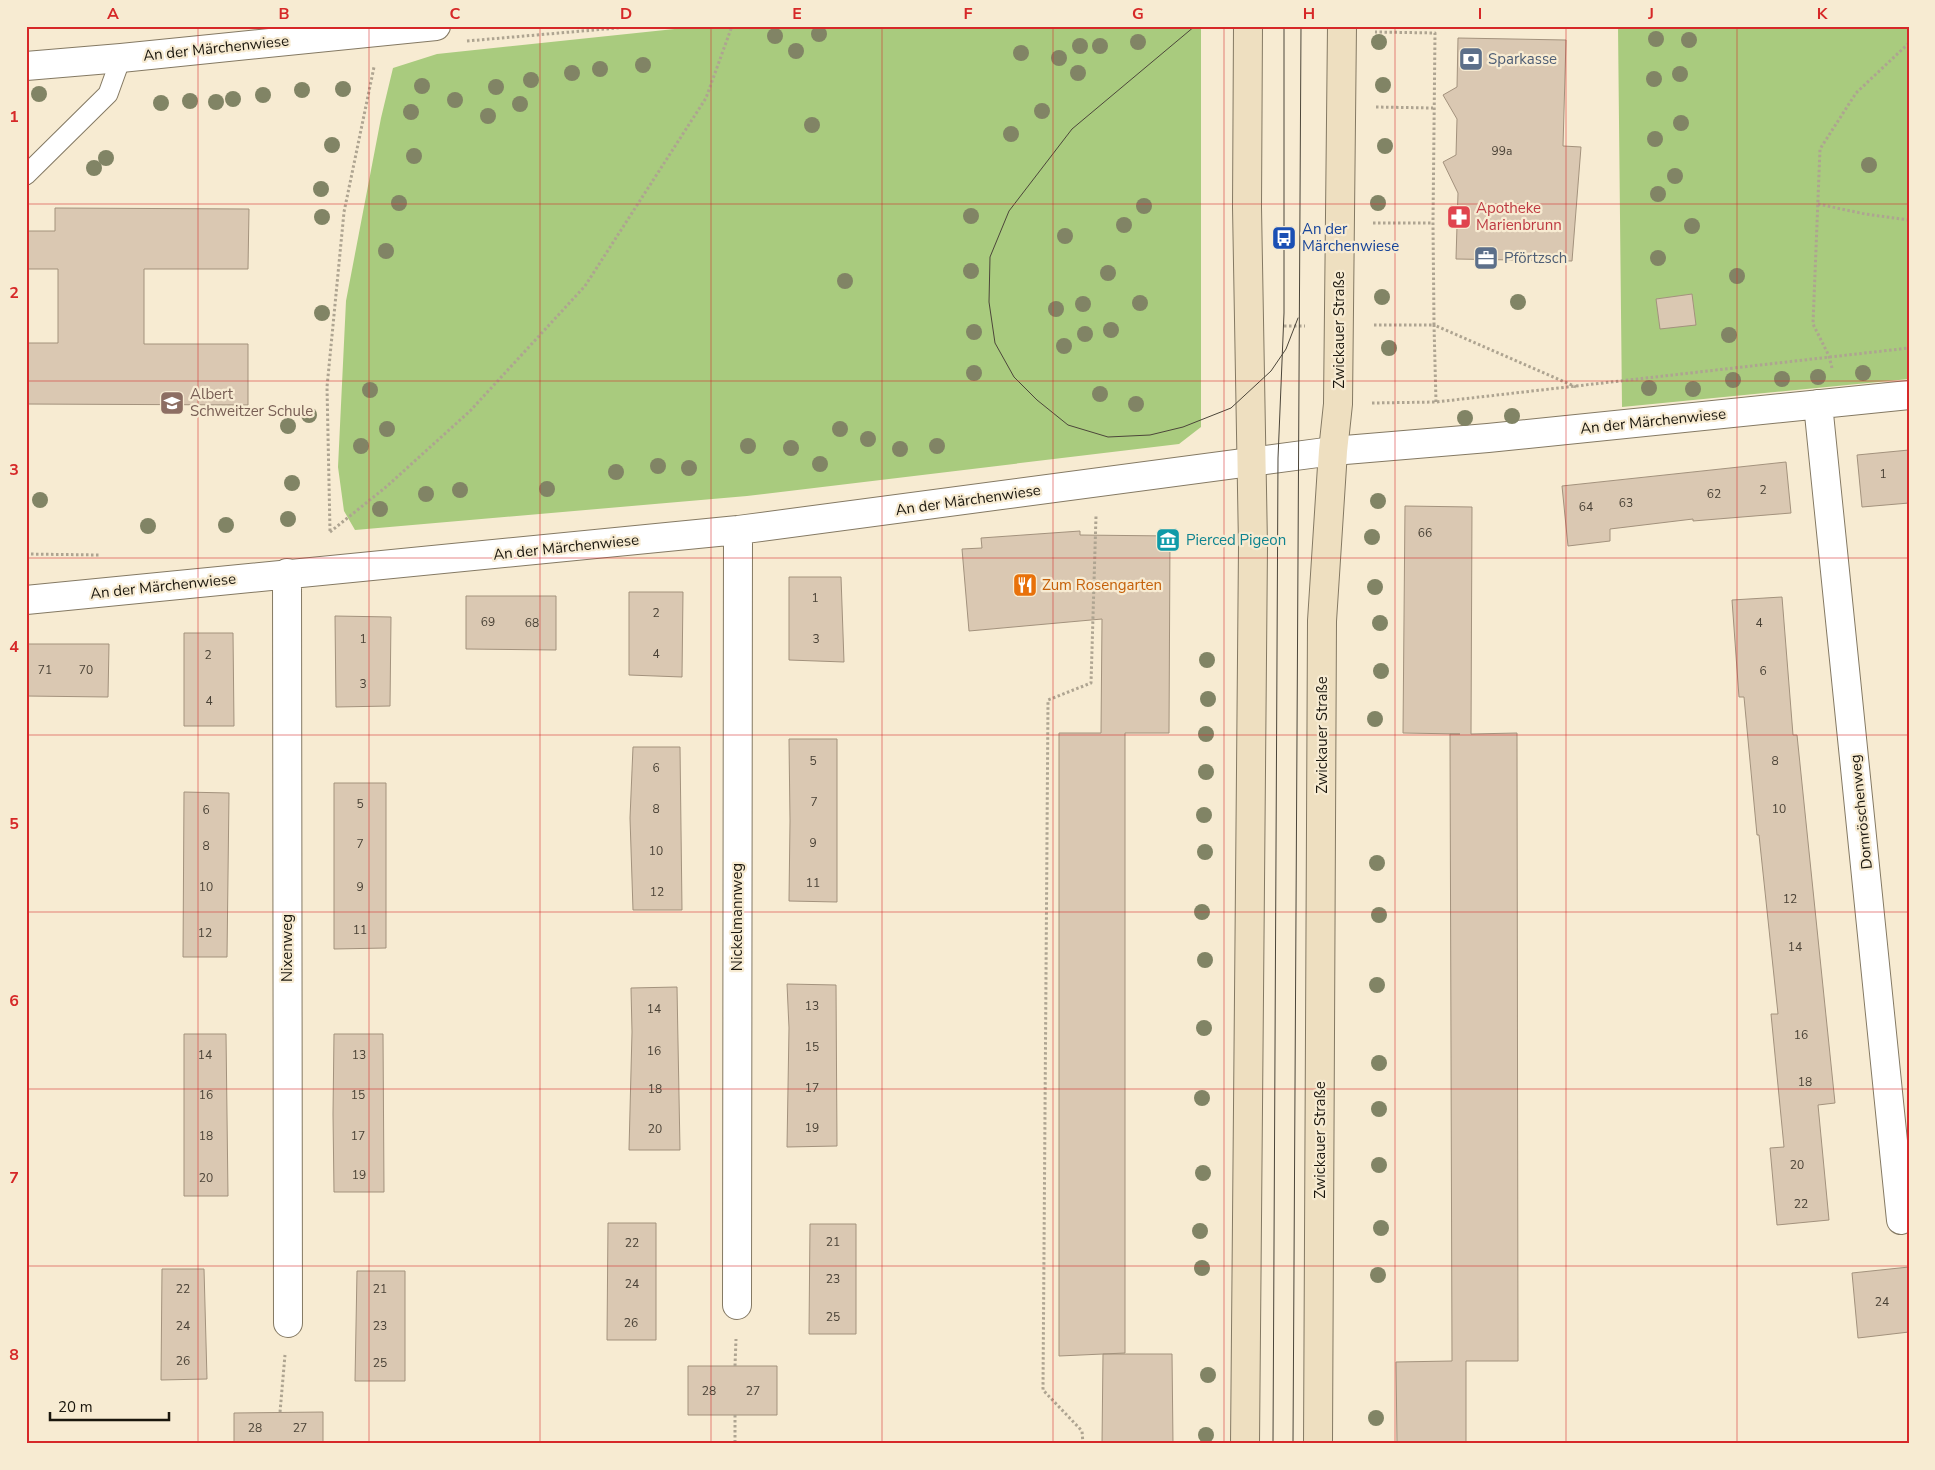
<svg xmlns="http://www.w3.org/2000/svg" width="1935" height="1470" font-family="'Nunito Sans',sans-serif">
	<rect width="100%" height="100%" fill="#f7ebd2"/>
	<path fill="#a9cb7e" d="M703,26H1201V427L1179,444L747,496L355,530L344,511L338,467L346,301L381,118L393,68L437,54Z
		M1618,26H1909V379L1622,407Z"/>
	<path fill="#dac8b2" stroke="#a3927d" d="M1458,38L1566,40L1563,146L1581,147L1572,261L1456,259L1458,193L1443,162L1456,155L1457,119L1443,95L1457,87Z
		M55,208L249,209L248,269H144V344H248V405L26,404V343H58V269H26V231H55Z
		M1692,294L1696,325L1660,329L1656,299Z
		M1909,450V503L1862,507L1857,455Z
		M1786,462L1791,513L1693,521V519L1610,529V541L1568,546L1562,486Z
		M1405,506L1472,507L1471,734L1517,733L1518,1361H1466V1444H1397L1396,1362L1452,1361L1450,734H1460L1403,733Z
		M1080,531V535L1170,536L1169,733H1125V1353L1059,1356V733H1101L1102,619L969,631L962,549L982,548L981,538Z
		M789,577H841L844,662L789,660Z
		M629,592H683L682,677L629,675Z
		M466,596H556V650L466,649Z
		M1782,597L1793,735H1797L1835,1103L1818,1105L1829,1220L1777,1225L1770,1148L1784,1147L1771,1014H1778L1759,835H1757L1744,697H1739L1732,600Z
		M335,616L391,617L390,706L336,707Z
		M184,633H233L234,726H184Z
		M26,644H109L108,697L26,696Z
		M789,739H837V902L789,901L790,821Z
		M633,747H680L682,910H633L630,818Z
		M334,783H386V948L334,949Z
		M184,792L229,793L227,957H183Z
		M787,984L836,985L837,1146L787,1147L789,1028Z
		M677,987L680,1150H629L632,1032L631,988Z
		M184,1034H226L228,1196H184Z
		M334,1034H383L384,1192H334L333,1114Z
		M608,1223H656V1340H607Z
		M810,1224H856V1334H809Z
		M1909,1267V1332L1858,1338L1852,1273Z
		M162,1269H204L207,1379L161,1380Z
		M357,1271H405V1381H355Z
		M1103,1354H1172L1173,1444H1102Z
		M688,1366H777V1415H688Z
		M323,1412V1444H234V1413Z"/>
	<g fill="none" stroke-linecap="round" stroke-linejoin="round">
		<defs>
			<path id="service" d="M26,175L108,94L121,58"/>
			<path id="minor" d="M26,66L121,58L436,26
				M1818,404L1901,1220
				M287,573L288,1323
				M26,600L738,530L1333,451L1488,438L1909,395
				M737,1305L738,530"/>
			<path id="secondary" d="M1245,1444L1253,546L1247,207L1248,26
				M1318,1444L1322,621L1333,451L1338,404L1342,26"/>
		</defs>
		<use href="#service" stroke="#847963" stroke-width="21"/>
		<use href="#minor" stroke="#847963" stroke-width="30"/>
		<use href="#secondary" stroke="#847963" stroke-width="30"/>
		<path stroke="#aea491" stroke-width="3" stroke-dasharray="2.5 2.5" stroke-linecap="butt" d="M467,41L640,26
			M1376,107L1433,108
			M1818,204L1865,214L1909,220
			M1373,223H1433
			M1374,325H1434L1433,223L1435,33L1375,32
			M1284,326H1305
			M1832,368L1829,356L1813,324L1820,149L1856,93L1909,43
			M1436,402L1434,325L1576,387
			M1372,403L1436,402L1909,348
			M330,531L327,387L344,212L374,67
			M330,532L386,487L470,411L585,286L706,98L732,26
			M26,554L99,555
			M735,1366L736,1339
			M280,1412L285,1355
			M735,1415V1444
			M1083,1444L1082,1431L1043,1390L1048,700L1091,683L1096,516"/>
		<use href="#service" stroke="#fff" stroke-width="19"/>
		<use href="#minor" stroke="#fff" stroke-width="28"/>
		<use href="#secondary" stroke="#eedfc0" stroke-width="28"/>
		<path stroke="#4c463a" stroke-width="1" d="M1195,26L1072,129L1009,211L990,257L989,302L995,343L1014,377L1037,400L1068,425L1108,437L1150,435L1183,427L1231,408L1271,371L1286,349L1298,318
			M1273,1444L1278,458L1284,313V26
			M1293,1444L1301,26"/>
	</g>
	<g fill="#818465">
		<circle cx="819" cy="34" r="8"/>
		<circle cx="775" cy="36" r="8"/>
		<circle cx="1656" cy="39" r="8"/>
		<circle cx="1689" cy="40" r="8"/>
		<circle cx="1138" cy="42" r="8"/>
		<circle cx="1379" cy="42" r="8"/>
		<circle cx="1080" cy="46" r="8"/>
		<circle cx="1100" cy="46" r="8"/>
		<circle cx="796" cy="51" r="8"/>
		<circle cx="1021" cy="53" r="8"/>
		<circle cx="1059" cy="58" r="8"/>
		<circle cx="643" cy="65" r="8"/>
		<circle cx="600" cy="69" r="8"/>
		<circle cx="572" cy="73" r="8"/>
		<circle cx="1078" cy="73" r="8"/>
		<circle cx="1680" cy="74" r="8"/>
		<circle cx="1654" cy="79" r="8"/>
		<circle cx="531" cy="80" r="8"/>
		<circle cx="1383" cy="85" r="8"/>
		<circle cx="422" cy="86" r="8"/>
		<circle cx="496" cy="87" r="8"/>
		<circle cx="343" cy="89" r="8"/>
		<circle cx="302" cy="90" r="8"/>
		<circle cx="39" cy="94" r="8"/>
		<circle cx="263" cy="95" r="8"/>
		<circle cx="233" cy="99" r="8"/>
		<circle cx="455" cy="100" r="8"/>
		<circle cx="190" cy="101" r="8"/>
		<circle cx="216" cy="102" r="8"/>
		<circle cx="161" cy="103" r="8"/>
		<circle cx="520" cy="104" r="8"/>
		<circle cx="1042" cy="111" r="8"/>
		<circle cx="411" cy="112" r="8"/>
		<circle cx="488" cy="116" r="8"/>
		<circle cx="1681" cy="123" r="8"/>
		<circle cx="812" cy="125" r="8"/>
		<circle cx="1011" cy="134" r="8"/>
		<circle cx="1655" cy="139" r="8"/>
		<circle cx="332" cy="145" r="8"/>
		<circle cx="1385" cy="146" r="8"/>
		<circle cx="414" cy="156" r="8"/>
		<circle cx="106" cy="158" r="8"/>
		<circle cx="1869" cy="165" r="8"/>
		<circle cx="94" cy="168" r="8"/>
		<circle cx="1675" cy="176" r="8"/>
		<circle cx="321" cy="189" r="8"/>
		<circle cx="1658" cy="194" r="8"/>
		<circle cx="399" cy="203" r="8"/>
		<circle cx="1378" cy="203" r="8"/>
		<circle cx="1144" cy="206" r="8"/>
		<circle cx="971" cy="216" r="8"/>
		<circle cx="322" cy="217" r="8"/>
		<circle cx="1124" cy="225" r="8"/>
		<circle cx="1692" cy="226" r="8"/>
		<circle cx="1065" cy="236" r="8"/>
		<circle cx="386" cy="251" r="8"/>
		<circle cx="1658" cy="258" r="8"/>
		<circle cx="971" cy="271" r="8"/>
		<circle cx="1108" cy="273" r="8"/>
		<circle cx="1737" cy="276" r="8"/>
		<circle cx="845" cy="281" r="8"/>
		<circle cx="1382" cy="297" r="8"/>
		<circle cx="1518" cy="302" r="8"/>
		<circle cx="1140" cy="303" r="8"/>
		<circle cx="1083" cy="304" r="8"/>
		<circle cx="1056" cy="309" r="8"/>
		<circle cx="322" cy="313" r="8"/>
		<circle cx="1111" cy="330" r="8"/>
		<circle cx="974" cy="332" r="8"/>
		<circle cx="1085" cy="334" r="8"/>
		<circle cx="1729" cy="335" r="8"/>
		<circle cx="1064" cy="346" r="8"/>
		<circle cx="1389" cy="348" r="8"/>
		<circle cx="974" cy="373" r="8"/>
		<circle cx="1863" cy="373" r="8"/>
		<circle cx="1818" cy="377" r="8"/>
		<circle cx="1782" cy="379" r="8"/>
		<circle cx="1733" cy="380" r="8"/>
		<circle cx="1649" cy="388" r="8"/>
		<circle cx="1693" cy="389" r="8"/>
		<circle cx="370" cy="390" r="8"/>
		<circle cx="1100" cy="394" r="8"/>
		<circle cx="1136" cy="404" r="8"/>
		<circle cx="309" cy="415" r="8"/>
		<circle cx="1512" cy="416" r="8"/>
		<circle cx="1465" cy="418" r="8"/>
		<circle cx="288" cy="426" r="8"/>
		<circle cx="387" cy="429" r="8"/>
		<circle cx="840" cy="429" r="8"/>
		<circle cx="868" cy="439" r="8"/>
		<circle cx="361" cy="446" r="8"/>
		<circle cx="748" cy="446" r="8"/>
		<circle cx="937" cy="446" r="8"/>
		<circle cx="791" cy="448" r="8"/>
		<circle cx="900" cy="449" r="8"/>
		<circle cx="820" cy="464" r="8"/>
		<circle cx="658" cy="466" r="8"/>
		<circle cx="689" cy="468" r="8"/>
		<circle cx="616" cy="472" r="8"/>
		<circle cx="292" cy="483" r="8"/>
		<circle cx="547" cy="489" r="8"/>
		<circle cx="460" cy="490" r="8"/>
		<circle cx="426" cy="494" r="8"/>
		<circle cx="40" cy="500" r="8"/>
		<circle cx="1378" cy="501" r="8"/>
		<circle cx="380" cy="509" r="8"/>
		<circle cx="288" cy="519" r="8"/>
		<circle cx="226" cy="525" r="8"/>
		<circle cx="148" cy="526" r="8"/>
		<circle cx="1372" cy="537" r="8"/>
		<circle cx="1375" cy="587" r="8"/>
		<circle cx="1380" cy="623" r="8"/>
		<circle cx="1207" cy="660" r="8"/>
		<circle cx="1381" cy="671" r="8"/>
		<circle cx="1208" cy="699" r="8"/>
		<circle cx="1375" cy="719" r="8"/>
		<circle cx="1206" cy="734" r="8"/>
		<circle cx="1206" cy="772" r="8"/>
		<circle cx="1204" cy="815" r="8"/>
		<circle cx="1205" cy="852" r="8"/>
		<circle cx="1377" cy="863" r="8"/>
		<circle cx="1202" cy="912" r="8"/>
		<circle cx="1379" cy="915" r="8"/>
		<circle cx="1205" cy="960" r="8"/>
		<circle cx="1377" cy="985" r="8"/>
		<circle cx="1204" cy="1028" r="8"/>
		<circle cx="1379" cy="1063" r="8"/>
		<circle cx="1202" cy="1098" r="8"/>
		<circle cx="1379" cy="1109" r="8"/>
		<circle cx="1379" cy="1165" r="8"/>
		<circle cx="1203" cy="1173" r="8"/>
		<circle cx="1381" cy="1228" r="8"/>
		<circle cx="1200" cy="1231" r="8"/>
		<circle cx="1202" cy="1268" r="8"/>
		<circle cx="1378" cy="1275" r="8"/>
		<circle cx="1208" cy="1375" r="8"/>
		<circle cx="1376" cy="1418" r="8"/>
		<circle cx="1206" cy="1435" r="8"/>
	</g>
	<path fill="none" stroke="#d62828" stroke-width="1" stroke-opacity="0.55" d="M198,26V1444M369,26V1444M540,26V1444M711,26V1444M882,26V1444M1053,26V1444M1224,26V1444M1395,26V1444M1566,26V1444M1737,26V1444M26,204H1909M26,381H1909M26,558H1909M26,735H1909M26,912H1909M26,1089H1909M26,1266H1909"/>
	<defs>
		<symbol id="bank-square" viewBox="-11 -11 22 22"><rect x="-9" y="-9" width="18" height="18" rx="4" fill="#5c6f8a" stroke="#f7ebd2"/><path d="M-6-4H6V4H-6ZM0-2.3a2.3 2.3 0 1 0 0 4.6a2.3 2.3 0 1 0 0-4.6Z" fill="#fff"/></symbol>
		<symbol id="pharmacy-square" viewBox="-11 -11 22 22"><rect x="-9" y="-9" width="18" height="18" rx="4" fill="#e0444e" stroke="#f7ebd2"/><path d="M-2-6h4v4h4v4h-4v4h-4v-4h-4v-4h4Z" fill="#fff"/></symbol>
		<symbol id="bus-square" viewBox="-11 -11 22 22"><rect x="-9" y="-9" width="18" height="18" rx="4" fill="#1a4fb4" stroke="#f7ebd2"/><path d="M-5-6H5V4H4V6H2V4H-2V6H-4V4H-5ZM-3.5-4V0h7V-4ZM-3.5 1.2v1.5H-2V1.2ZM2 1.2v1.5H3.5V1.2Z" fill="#fff"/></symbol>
		<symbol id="office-square" viewBox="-11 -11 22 22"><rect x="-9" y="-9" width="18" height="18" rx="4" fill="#5c6f8a" stroke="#f7ebd2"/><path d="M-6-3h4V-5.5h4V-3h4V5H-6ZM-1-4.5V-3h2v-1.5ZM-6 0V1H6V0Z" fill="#fff"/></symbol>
		<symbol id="school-square" viewBox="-11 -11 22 22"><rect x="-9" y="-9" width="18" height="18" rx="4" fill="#8d6e63" stroke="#f7ebd2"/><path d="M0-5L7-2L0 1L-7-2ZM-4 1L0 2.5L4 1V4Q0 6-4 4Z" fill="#fff"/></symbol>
		<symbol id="museum-square" viewBox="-11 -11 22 22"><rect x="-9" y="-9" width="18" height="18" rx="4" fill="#0f9aa8" stroke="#f7ebd2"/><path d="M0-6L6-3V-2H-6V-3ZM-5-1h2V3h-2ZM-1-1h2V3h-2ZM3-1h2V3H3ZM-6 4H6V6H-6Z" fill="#fff"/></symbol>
		<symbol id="restaurant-square" viewBox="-11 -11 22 22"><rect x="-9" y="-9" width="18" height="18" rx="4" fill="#e8710a" stroke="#f7ebd2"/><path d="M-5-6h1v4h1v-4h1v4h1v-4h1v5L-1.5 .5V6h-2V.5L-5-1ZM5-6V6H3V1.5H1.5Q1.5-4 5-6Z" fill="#fff"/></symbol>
	</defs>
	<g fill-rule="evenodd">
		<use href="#bank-square" x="1457" y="45" width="28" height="28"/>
		<use href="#pharmacy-square" x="1445" y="203" width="28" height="28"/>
		<use href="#bus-square" x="1270" y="224" width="28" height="28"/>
		<use href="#office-square" x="1472" y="244" width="28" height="28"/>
		<use href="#school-square" x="158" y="389" width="28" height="28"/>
		<use href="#museum-square" x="1154" y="526" width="28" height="28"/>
		<use href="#restaurant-square" x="1011" y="571" width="28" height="28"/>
	</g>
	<g text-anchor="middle" stroke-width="4.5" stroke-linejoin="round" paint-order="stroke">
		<g font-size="12" fill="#4a4236">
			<text x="1502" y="155">99a</text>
			<text x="1883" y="478">1</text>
			<text x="1763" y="494">2</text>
			<text x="1714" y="498">62</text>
			<text x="1626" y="507">63</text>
			<text x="1586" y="511">64</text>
			<text x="1425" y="537">66</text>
			<text x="815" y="602">1</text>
			<text x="656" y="617">2</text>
			<text x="488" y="626">69</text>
			<text x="532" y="627">68</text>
			<text x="1759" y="627">4</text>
			<text x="363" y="643">1</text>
			<text x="816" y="643">3</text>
			<text x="656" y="658">4</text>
			<text x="208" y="659">2</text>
			<text x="45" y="674">71</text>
			<text x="86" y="674">70</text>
			<text x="1763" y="675">6</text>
			<text x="363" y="688">3</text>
			<text x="209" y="705">4</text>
			<text x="813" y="765">5</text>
			<text x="1775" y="765">8</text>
			<text x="656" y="772">6</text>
			<text x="814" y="806">7</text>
			<text x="360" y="808">5</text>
			<text x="656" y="813">8</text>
			<text x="1779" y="813">10</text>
			<text x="206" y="814">6</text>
			<text x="813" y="847">9</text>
			<text x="360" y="848">7</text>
			<text x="206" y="850">8</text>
			<text x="656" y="855">10</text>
			<text x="813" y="887">11</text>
			<text x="206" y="891">10</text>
			<text x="360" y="891">9</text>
			<text x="657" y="896">12</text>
			<text x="1790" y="903">12</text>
			<text x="360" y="934">11</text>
			<text x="205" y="937">12</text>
			<text x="1795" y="951">14</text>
			<text x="812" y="1010">13</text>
			<text x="654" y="1013">14</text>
			<text x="1801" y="1039">16</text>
			<text x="812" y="1051">15</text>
			<text x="654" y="1055">16</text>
			<text x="205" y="1059">14</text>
			<text x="359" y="1059">13</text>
			<text x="1805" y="1086">18</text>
			<text x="812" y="1092">17</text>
			<text x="655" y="1093">18</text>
			<text x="206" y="1099">16</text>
			<text x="358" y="1099">15</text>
			<text x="812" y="1132">19</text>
			<text x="655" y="1133">20</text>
			<text x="206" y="1140">18</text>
			<text x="358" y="1140">17</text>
			<text x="1797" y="1169">20</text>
			<text x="359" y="1179">19</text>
			<text x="206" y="1182">20</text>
			<text x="1801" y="1208">22</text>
			<text x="833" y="1246">21</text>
			<text x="632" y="1247">22</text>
			<text x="833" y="1283">23</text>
			<text x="632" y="1288">24</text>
			<text x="183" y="1293">22</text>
			<text x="380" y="1293">21</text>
			<text x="1882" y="1306">24</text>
			<text x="833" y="1321">25</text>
			<text x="631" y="1327">26</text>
			<text x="183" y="1330">24</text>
			<text x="380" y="1330">23</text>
			<text x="183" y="1365">26</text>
			<text x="380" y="1367">25</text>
			<text x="709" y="1395">28</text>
			<text x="753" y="1395">27</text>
			<text x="255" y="1432">28</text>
			<text x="300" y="1432">27</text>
		</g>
		<g font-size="15" fill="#1a160d" stroke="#f7ebd2">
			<text transform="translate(216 48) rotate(-6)" y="5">An der Märchenwiese</text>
			<text transform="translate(1339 330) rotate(-90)" y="5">Zwickauer Straße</text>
			<text transform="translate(1653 421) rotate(-6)" y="5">An der Märchenwiese</text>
			<text transform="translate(968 500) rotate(-8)" y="5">An der Märchenwiese</text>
			<text transform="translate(566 547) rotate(-6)" y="5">An der Märchenwiese</text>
			<text transform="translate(163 586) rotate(-6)" y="5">An der Märchenwiese</text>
			<text transform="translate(1322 735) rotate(-90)" y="5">Zwickauer Straße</text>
			<text transform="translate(1861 812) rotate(-96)" y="5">Dornröschenweg</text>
			<text transform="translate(737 917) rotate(-90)" y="5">Nickelmannweg</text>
			<text transform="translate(287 948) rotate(-90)" y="5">Nixenweg</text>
			<text transform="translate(1320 1140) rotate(-90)" y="5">Zwickauer Straße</text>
		</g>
		<g font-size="15" fill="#4e5e75" stroke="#f7ebd2" text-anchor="start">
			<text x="1488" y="64">Sparkasse</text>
			<text x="1504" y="263">Pförtzsch</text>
		</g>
		<g font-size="15" fill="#be3a42" stroke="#f7ebd2" text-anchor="start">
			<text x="1476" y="213">Apotheke<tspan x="1476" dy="17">Marienbrunn</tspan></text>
		</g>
		<g font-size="15" fill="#164399" stroke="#f7ebd2" text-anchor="start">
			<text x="1302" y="234">An der<tspan x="1302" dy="17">Märchenwiese</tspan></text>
		</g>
		<g font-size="15" fill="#785e54" stroke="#f7ebd2" text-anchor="start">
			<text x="190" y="399">Albert<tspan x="190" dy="17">Schweitzer Schule</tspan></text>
		</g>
		<g font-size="15" fill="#0d838f" stroke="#f7ebd2" text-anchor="start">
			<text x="1186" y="545">Pierced Pigeon</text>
		</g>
		<g font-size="15" fill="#c56008" stroke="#f7ebd2" text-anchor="start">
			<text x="1042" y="590">Zum Rosengarten</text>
		</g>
	</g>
	<rect width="1935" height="1470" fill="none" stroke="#f7ebd2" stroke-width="55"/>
	<path d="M50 1412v8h119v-8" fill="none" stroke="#1a160d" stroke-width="2.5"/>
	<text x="58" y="1412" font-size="15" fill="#1a160d" stroke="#f7ebd2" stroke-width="4" paint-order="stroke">20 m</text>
	<rect x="28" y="28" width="1880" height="1414" fill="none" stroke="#d62828" stroke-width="2"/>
	<g font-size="16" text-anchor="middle" font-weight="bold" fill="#d62828">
		<text x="113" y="19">A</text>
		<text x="284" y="19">B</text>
		<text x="455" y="19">C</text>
		<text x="626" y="19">D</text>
		<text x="797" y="19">E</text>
		<text x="968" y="19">F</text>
		<text x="1138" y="19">G</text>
		<text x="1309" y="19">H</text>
		<text x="1480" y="19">I</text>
		<text x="1651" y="19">J</text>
		<text x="1822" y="19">K</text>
		<text x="14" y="122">1</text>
		<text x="14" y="298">2</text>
		<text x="14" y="475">3</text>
		<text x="14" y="652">4</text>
		<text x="14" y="829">5</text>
		<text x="14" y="1006">6</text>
		<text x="14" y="1183">7</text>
		<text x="14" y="1360">8</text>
	</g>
</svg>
